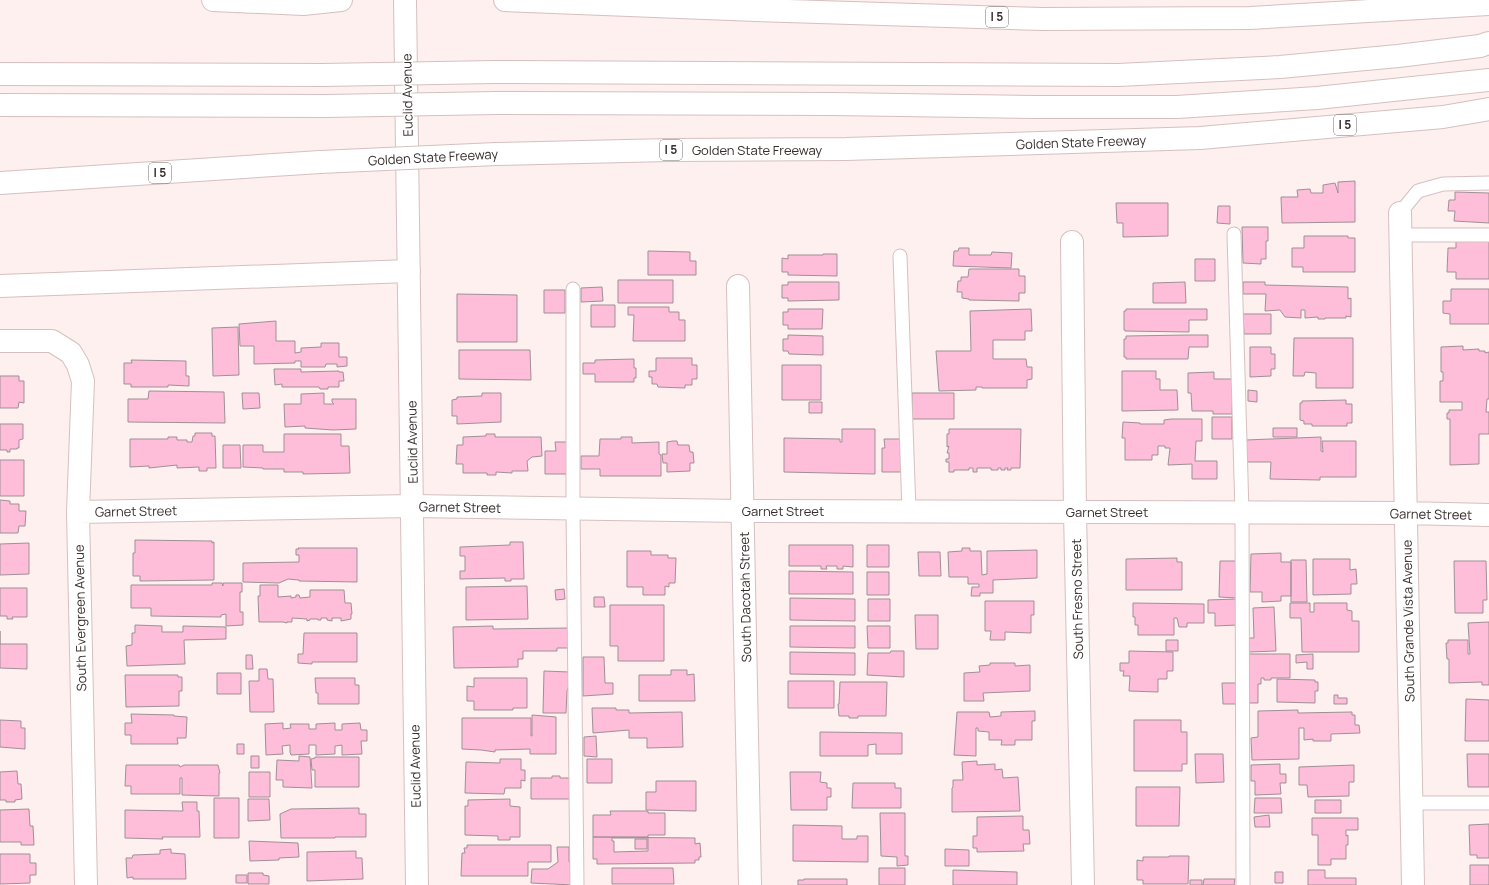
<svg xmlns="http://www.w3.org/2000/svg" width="1489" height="885" font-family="Manrope,sans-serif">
	<rect width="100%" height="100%" fill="#fdf0ef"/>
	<path fill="#febed9" stroke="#a18f96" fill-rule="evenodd" d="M1355,181V222L1282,223L1281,197H1298L1297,190L1310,189L1311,193H1323V185L1335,183L1338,193V182Z
		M1455,192L1489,193V223L1454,221L1455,211H1448L1449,200H1455Z
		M1116,203H1168V236L1123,237V223H1117Z
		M1218,206H1230V224L1217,223Z
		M1242,227H1268V241H1266V259H1261V264L1243,263Z
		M1304,236H1348V238H1355V272H1303V267H1292V248H1304Z
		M1456,240H1489V279H1456V272H1447L1448,248H1456Z
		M959,248H969V255H991L992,252L1012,253L1011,268L953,266L954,251H958Z
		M648,251L690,252V261H696V275H648Z
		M823,254H837V276L788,275V272H782V258L788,259V255H823Z
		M1195,259H1215V281H1195Z
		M969,269H1019V276H1025V293H1019V301L969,300V299L962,298V292H957L958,281H961V277H968Z
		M618,280H673V303H618Z
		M788,282H839V300L788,301V298H782V285H788Z
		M1185,282L1186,303H1153V283Z
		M1243,282H1265V285L1348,287V299L1351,298V317L1346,316V318H1325V319H1318V317L1305,318V310H1301V318L1285,317L1280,310L1265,311L1266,294H1243Z
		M602,287L603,301L581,302V288Z
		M1451,289H1489V324H1450V314L1443,313V301H1451Z
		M544,290H565V313H544Z
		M457,294L517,295V342H457Z
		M591,305H615V327H591Z
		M628,307H669V312H679V320H685V341H633L634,315H628Z
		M788,309H823L822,329H788V325H783V312H788Z
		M1031,309L1032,331H1025V340H993V359H1026L1027,367H1032V379L1027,380V388H982V387H976V390L939,391L936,351H971L970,311Z
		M1126,309H1207V320H1189V332L1125,331V330H1124V311H1126Z
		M1243,314H1271V334H1244Z
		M276,321V341H295V353L301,352V348L321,347V343H339V357H347V366L337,367V364H326L325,367H301V361H295V363L254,364V346H240L239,324Z
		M238,327L239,375L213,376L212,328Z
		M788,335L823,336V355L789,354L788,351H783V339H788Z
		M1188,335H1208V347H1189L1188,359H1126V357H1124V339H1126V336Z
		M1294,338H1353V388H1316V373L1305,372L1304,376H1293Z
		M1463,346V350L1479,349V351H1485V353L1489,352V399H1487L1486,412H1489V434H1479V464L1450,465V419H1447V413H1449V410H1462V402H1440V381H1443V372H1441V347Z
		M1250,347H1271V354H1275V369H1271V376L1250,377Z
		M459,350H530L531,380L459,379Z
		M656,358H692V365H697V379H692V385H685V388L658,387L657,384H652V377H649V371H656Z
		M634,359V368H636V378H634V382H595V374H583V363H595V360Z
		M131,360L186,361V376H189V386L168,385V387H131V384H124V363H132Z
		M782,365H821V400H782Z
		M274,369H301V372L339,371V372H343L344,381H339V387H328V389H320L319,387H282V384L275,385Z
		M1122,371H1156V379H1160V390H1177L1178,410L1122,411Z
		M1214,372V379H1233L1232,414H1213V411H1192L1191,393H1188V373Z
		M0,376H19V381H24V403L19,402L18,408H0Z
		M1248,390L1257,391V402L1248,401Z
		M149,391L224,392L225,423L128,422V399H148Z
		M242,393H259L260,408L243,409Z
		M324,393V404H334L332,402V399H356V429L333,430L305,428V426L285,427L284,404H301V394Z
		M482,393H501V422L457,424V416H452V400L457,399V397L482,396Z
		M912,393H954V419H912Z
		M1346,400V404H1352V423H1347V426H1312V424H1304V421L1300,420V403H1302V401Z
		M809,402H822V413H809Z
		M1212,417H1232V439H1212Z
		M1171,419H1202V441H1196L1195,461H1217V479H1192V464L1168,465L1170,448H1165V446H1158V455H1152V460H1125V438H1122L1123,422L1140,423V424H1164V420Z
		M0,424H23V439L19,440V448H17V449H10V452H7V450H0Z
		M1273,428H1297V437H1273Z
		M842,429H875V474L784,472V438L840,439V442H842Z
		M949,429H1021L1020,468H1011V470H1007L1008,468H1005V470H1001V468H998V470H991V468H977V472H973V468H969V470H954V472H949V462H946V459H949V453H947L949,446L947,447V434H949Z
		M195,433H212V436H215L216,468H207V471H199V467L177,468V465L149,468V466L130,467V439H168V437H177V440H187V442H192L193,436H195Z
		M284,434H341V446H349L350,473L303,474V472H284V469H263V468L243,467V445H263V452H284Z
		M486,434H495V437H541L542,456L532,457L527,461L528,471H512V473L496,472V475H487V473H463V464H456L457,445H463V437L486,436Z
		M621,437H632V443L659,442V454L661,455V476H600V469H581V456H599L600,439H621Z
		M1321,437V451L1323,452L1322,441H1356V477H1320V480L1270,479L1271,462H1246V440Z
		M884,439H901V472H882V448H885Z
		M673,441H677L678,445H689L690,452H693L694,463H690V471L667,472V463H663L662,454H667V442Z
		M555,442H567L568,474H545V451H556Z
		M223,445H240L241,468H223Z
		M0,460H24V496H0Z
		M0,500L10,501V504H19V511H26L25,526H19L18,533H0Z
		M135,540L212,541V543L214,542V580L140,581V576H133V553H135Z
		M510,542H523L524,579H511V581H505V578L460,579V571H465V556H460V547L510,545Z
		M29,543V574L0,575V544Z
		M789,545H853V567L843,566V569H837V566H826L827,569H821V566H789Z
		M867,545H889V567H867Z
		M298,548H357V582L299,581V580L288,579L279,583L243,582V563L299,562V555H296V549H299Z
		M962,548H970V551H981L982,575L987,574V551L1037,550V578L993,580V593H980V596H971L972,587H979V584H968V577H949L948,552L962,551Z
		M627,551H651V555H668V558H676L675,583H669V587L665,586V595H643V587H627Z
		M918,552H940L941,576H919Z
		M1281,553V562H1291V596H1281V601L1262,602V592H1250L1251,554Z
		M1177,558V562H1182V590H1126V559Z
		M1313,559H1350V570L1356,569L1357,584H1351V594L1313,595Z
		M1291,560H1306L1307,602H1291Z
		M1220,561H1236L1237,598L1219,597Z
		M1454,561H1486L1487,600H1483V613H1455Z
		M789,571L853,572V594H789Z
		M867,572H889V595H867Z
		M212,583H222L223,586V583H242V592H240V612H243V625L226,626V614L221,615V617L151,616V608H131V585H212Z
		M260,585H278V597L291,596V598L296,597V595H299L300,598L310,597V590H344L345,603H351L352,614H351V619L341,621V618H332V621L327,620V618H321V620H318V619H310V620L307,621V619L292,618V622H287V623L283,622H259L258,596H260Z
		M527,586L528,619L466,620V587Z
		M0,588H27V617H12L13,619H7V616H0Z
		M564,589L565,599L556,600L555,590Z
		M594,597H604L605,607H594Z
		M790,598L855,599V621L790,620Z
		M868,599H890V621H868Z
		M1237,599V625L1215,626V613H1208V600Z
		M985,601H1034V615H1031V633L1005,632V640H990L991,631H985Z
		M1133,603L1204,604V623H1187V627H1179L1177,618H1174V635H1138V625H1135V617H1133Z
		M1290,603H1310V612H1314V603H1347V610L1352,611V621H1359V652H1302L1301,618H1290Z
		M610,605H664V661H618V646H610Z
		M1274,607L1276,651L1249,652V638H1254L1253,608Z
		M915,615H938V649H916Z
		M1489,622V685H1482V682L1449,683V659H1447L1446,643H1448V640H1468V654H1470L1468,623Z
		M135,625L162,626V632H183V626L226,627V639L184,640L185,664L127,666L126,646L132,645V633H135Z
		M493,626V629L570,628L571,648H557V651H523V659H518V667L454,668L453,627Z
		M790,626H855V648L790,647Z
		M867,626H890V648H868Z
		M0,631V644H27V669L0,668Z
		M304,633H357V662H312V664L298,663V654H303Z
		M1166,640H1178V651H1166Z
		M891,651H904V677L867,675L868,653H890Z
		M1129,651L1173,652V671H1167V679H1158V692L1129,691L1130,676H1123L1124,671H1120V663H1129Z
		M790,652L855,653V675L790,674Z
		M1249,654H1290V678H1271V680H1264V678H1261V684H1258V703H1249Z
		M1313,654V669H1307V662L1296,663V655Z
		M246,655H252L253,669H246Z
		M583,657H604L605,683H613V694L583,696Z
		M990,663H1015V666L1030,665V691L983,693L984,701H964V673L980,672L979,666L990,665Z
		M259,669H267L268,679H273L274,712H250L249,681H259Z
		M671,670H687V675L694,674L695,701H639V675H671Z
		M544,671L569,672V685L567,691L566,713H543Z
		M217,673H241V694H217Z
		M125,675H178V677H182V691H179V706L126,707Z
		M315,678H355V685H359V704H318V693H316Z
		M474,678H527V708H513V710H474V701H467V686L474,687Z
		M1277,679L1315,680V682H1318V691H1315V703L1277,702Z
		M788,681H834V708H788Z
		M840,682H887L886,716H858V718H849V716H839L838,704H839Z
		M1222,683H1238V704H1223Z
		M1334,695H1338V698H1347V704H1334Z
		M1466,699L1489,700V741H1465Z
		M592,708H616V710H629V713L682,712L683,747L647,748V738H629V730L593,733Z
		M1298,710V713L1352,712V715H1355V725H1359L1360,733L1331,734V741H1313V739L1304,740V728H1299V759L1252,760L1251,738L1258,737V711Z
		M1035,711V721H1032V740H1015V745H1001L1002,740H989V732L978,731V728H976V756L954,755L957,712H989L990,717L1001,716V712Z
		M131,714L174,715V716L187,717L186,738H177L178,744H131V735H125V723H132Z
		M532,715L556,717V754H530V749L495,750V752L481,750L462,749V718H531V736H532Z
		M0,720L21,721V728H25V749L0,747Z
		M1134,720H1181V732H1187V764H1182V771H1134Z
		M283,723V729L291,728L290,724H309V729H316V724L335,723V730H342V724L360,723L361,730H367V741H361L362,754L342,755V745L335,746V754L316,755V745H309V754L291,755L290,752V745L282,746L283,754L266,755L265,724Z
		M820,732L902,733V754H876V744L868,745V756H820Z
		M596,736L597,757L584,756V737Z
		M237,744H244V754H237Z
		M1195,754H1223L1224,782L1196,783Z
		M1467,754H1489V787H1468Z
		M251,756H259V768H251Z
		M299,756L310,757L312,788L283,787V780H276L277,760L299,761Z
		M315,757H359V787H315V770H312L311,759L315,758Z
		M500,759H521V770H525V781L521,780V788H505L504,794L465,793L466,762L500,763Z
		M587,759H612V783H587Z
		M977,761V765L995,764V770L1002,769L1003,778L1018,777L1020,811L952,812V788L953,787V780H963L962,762Z
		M1280,764V774H1286V783H1280L1281,794L1255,795V781H1251V765Z
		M126,765H179L180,767L184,765H218L220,773H219V796L182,795V778H180V794H131V786H125Z
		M1354,765V782H1349V796L1308,797L1307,785H1299V767Z
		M17,771L18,784H21L22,799L15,800V802H6V800H0V772Z
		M249,772H270V797H249Z
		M790,772H821L820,782L827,783V788H831V797H827V810H791Z
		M552,776H560V778H573V799H531V778H552Z
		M656,781H696V811L646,810V792H656Z
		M853,783H895V788H901V808H852Z
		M1136,787H1180L1179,826H1136Z
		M214,798H239V838H214Z
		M1255,798H1281L1282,813H1254Z
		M248,799H269L270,820L248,821Z
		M510,799V806L520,807V837H510V840H498V836L465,835V806H468V800Z
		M1315,800H1341V813H1315Z
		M182,802H197V811H199L200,837H162L163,839L125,838V810L183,811Z
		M359,808V814H366V837H335V838H281L280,814L291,809Z
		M29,809L30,826H33L34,845H21V842H0V810Z
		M610,811H648V813H665V835H648V837H593V815H611Z
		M880,813H905V856H908V865L897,866V857L881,856Z
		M1269,815L1270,827H1255L1254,817Z
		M1023,816V830H1029L1030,844H1023L1024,851L977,852V848H973V836H977V817Z
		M1312,818H1358V830H1346V836L1348,835V845H1346V859H1331V865H1318V835H1312Z
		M1489,824V858H1477V855H1470L1469,825Z
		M793,825L842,826V839H857V836H868V862L793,861Z
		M593,837L695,838V844L700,843L701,857H699V860H695V863L601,864H597V859H593ZM612,838H648V851L614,852V841H612Z
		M635,839H647V849H635Z
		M249,841L298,843L299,857L279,858V860L250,861Z
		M467,845H551V862H528V876H461L462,853H465L464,848H467Z
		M557,847H569V862H574V885L531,883L532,869H548L558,862Z
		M171,849V853L185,854L186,879H133V877L127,878L126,858H132L133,855L160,854V850Z
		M945,849L969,850V866H945Z
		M356,851V858H362L363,879L307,881V852Z
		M0,854H30V863H36V875H30V883L0,884Z
		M1169,856H1189L1188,884H1143V880H1137V860L1143,861V857H1169Z
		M1470,865H1489V885H1470Z
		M612,868H673L674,884H612Z
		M879,868H905V885H879Z
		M953,870L1017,872V885H953Z
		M1308,870H1325V878H1356V885H1308Z
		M1275,872H1283V883H1275Z
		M248,873H263V875L269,876V884H248Z
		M236,875H247V883H236Z
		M804,879H847V885H798V880H804Z
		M1204,879H1235L1234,885H1203Z
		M1190,880H1202V885H1190Z"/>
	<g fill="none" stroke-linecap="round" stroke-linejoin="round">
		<defs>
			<path id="service" d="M1400,213L1418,191L1443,184L1489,183
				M1234,234L1242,512L1243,885
				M1401,235H1489
				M900,256L909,511
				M573,289V508L577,885
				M1411,803H1489"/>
			<path id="minor" d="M1400,213L1413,885
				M1072,242L1075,512L1083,885
				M738,286L750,885
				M0,341H52L71,353L78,365L83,381L78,512L86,885
				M78,512L413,506L743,511L1406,513L1489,515"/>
			<path id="tertiary" d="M405,0L417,885"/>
			<path id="motorway" d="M213,0L303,4L341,0
				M505,0L756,10L1043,19L1250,18L1489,4
				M495,72L1118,75L1280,67L1398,56L1480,46L1489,43
				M0,74L322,75
				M496,103L833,104L1034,107H1177L1317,98L1489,80
				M0,105L325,106
				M496,154L669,150L846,149L1200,138L1443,117L1489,109
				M0,183L320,162
				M0,286L409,271"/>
		</defs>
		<use href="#service" stroke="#d5c0bf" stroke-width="15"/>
		<use href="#minor" stroke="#d5c0bf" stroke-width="24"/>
		<use href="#tertiary" stroke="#d5c0bf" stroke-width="24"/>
		<use href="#motorway" stroke="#d5c0bf" stroke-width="24"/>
		<use href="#service" stroke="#fff" stroke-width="13"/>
		<use href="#minor" stroke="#fff" stroke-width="22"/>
		<use href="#tertiary" stroke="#fff" stroke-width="22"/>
		<use href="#motorway" stroke="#fff" stroke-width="22"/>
		<defs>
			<path id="motorway-bridge" d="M322,75L495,72
				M325,106L496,103
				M320,162L496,154"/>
		</defs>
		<use href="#motorway-bridge" stroke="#d5c0bf" stroke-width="24" stroke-linecap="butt"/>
		<use href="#motorway-bridge" stroke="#fff" stroke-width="22"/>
	</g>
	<g text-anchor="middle" stroke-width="3" stroke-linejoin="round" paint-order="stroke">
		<g fill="#fff" stroke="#726d6c" stroke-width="1">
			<rect x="986" y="7" width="22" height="20" rx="3"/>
			<rect x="1334" y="115" width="22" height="20" rx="3"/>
			<rect x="660" y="140" width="22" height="20" rx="3"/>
			<rect x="149" y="163" width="22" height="20" rx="3"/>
		</g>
		<g font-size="12" font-weight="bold" fill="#362e2d">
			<text x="997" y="21">I 5</text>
			<text x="1345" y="129">I 5</text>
			<text x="671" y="154">I 5</text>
			<text x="160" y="177">I 5</text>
		</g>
		<g font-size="13" fill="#362e2d" stroke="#fff">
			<text transform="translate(407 95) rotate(-91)" y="5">Euclid Avenue</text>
			<text transform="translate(1081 142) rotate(-2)" y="5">Golden State Freeway</text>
			<text x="757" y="155">Golden State Freeway</text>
			<text transform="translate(433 157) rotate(-3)" y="5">Golden State Freeway</text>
			<text transform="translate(412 442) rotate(-91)" y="5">Euclid Avenue</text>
			<text transform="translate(460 507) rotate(1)" y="5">Garnet Street</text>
			<text transform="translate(136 511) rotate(-1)" y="5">Garnet Street</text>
			<text x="783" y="516">Garnet Street</text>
			<text x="1107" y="517">Garnet Street</text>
			<text transform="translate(1431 514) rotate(1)" y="5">Garnet Street</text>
			<text transform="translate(745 597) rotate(-91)" y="5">South Dacotah Street</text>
			<text transform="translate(1077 599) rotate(-91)" y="5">South Fresno Street</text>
			<text transform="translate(80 618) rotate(-91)" y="5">South Evergreen Avenue</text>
			<text transform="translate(1408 621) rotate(-91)" y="5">South Grande Vista Avenue</text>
			<text transform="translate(415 766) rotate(-91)" y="5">Euclid Avenue</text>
		</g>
	</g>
</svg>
